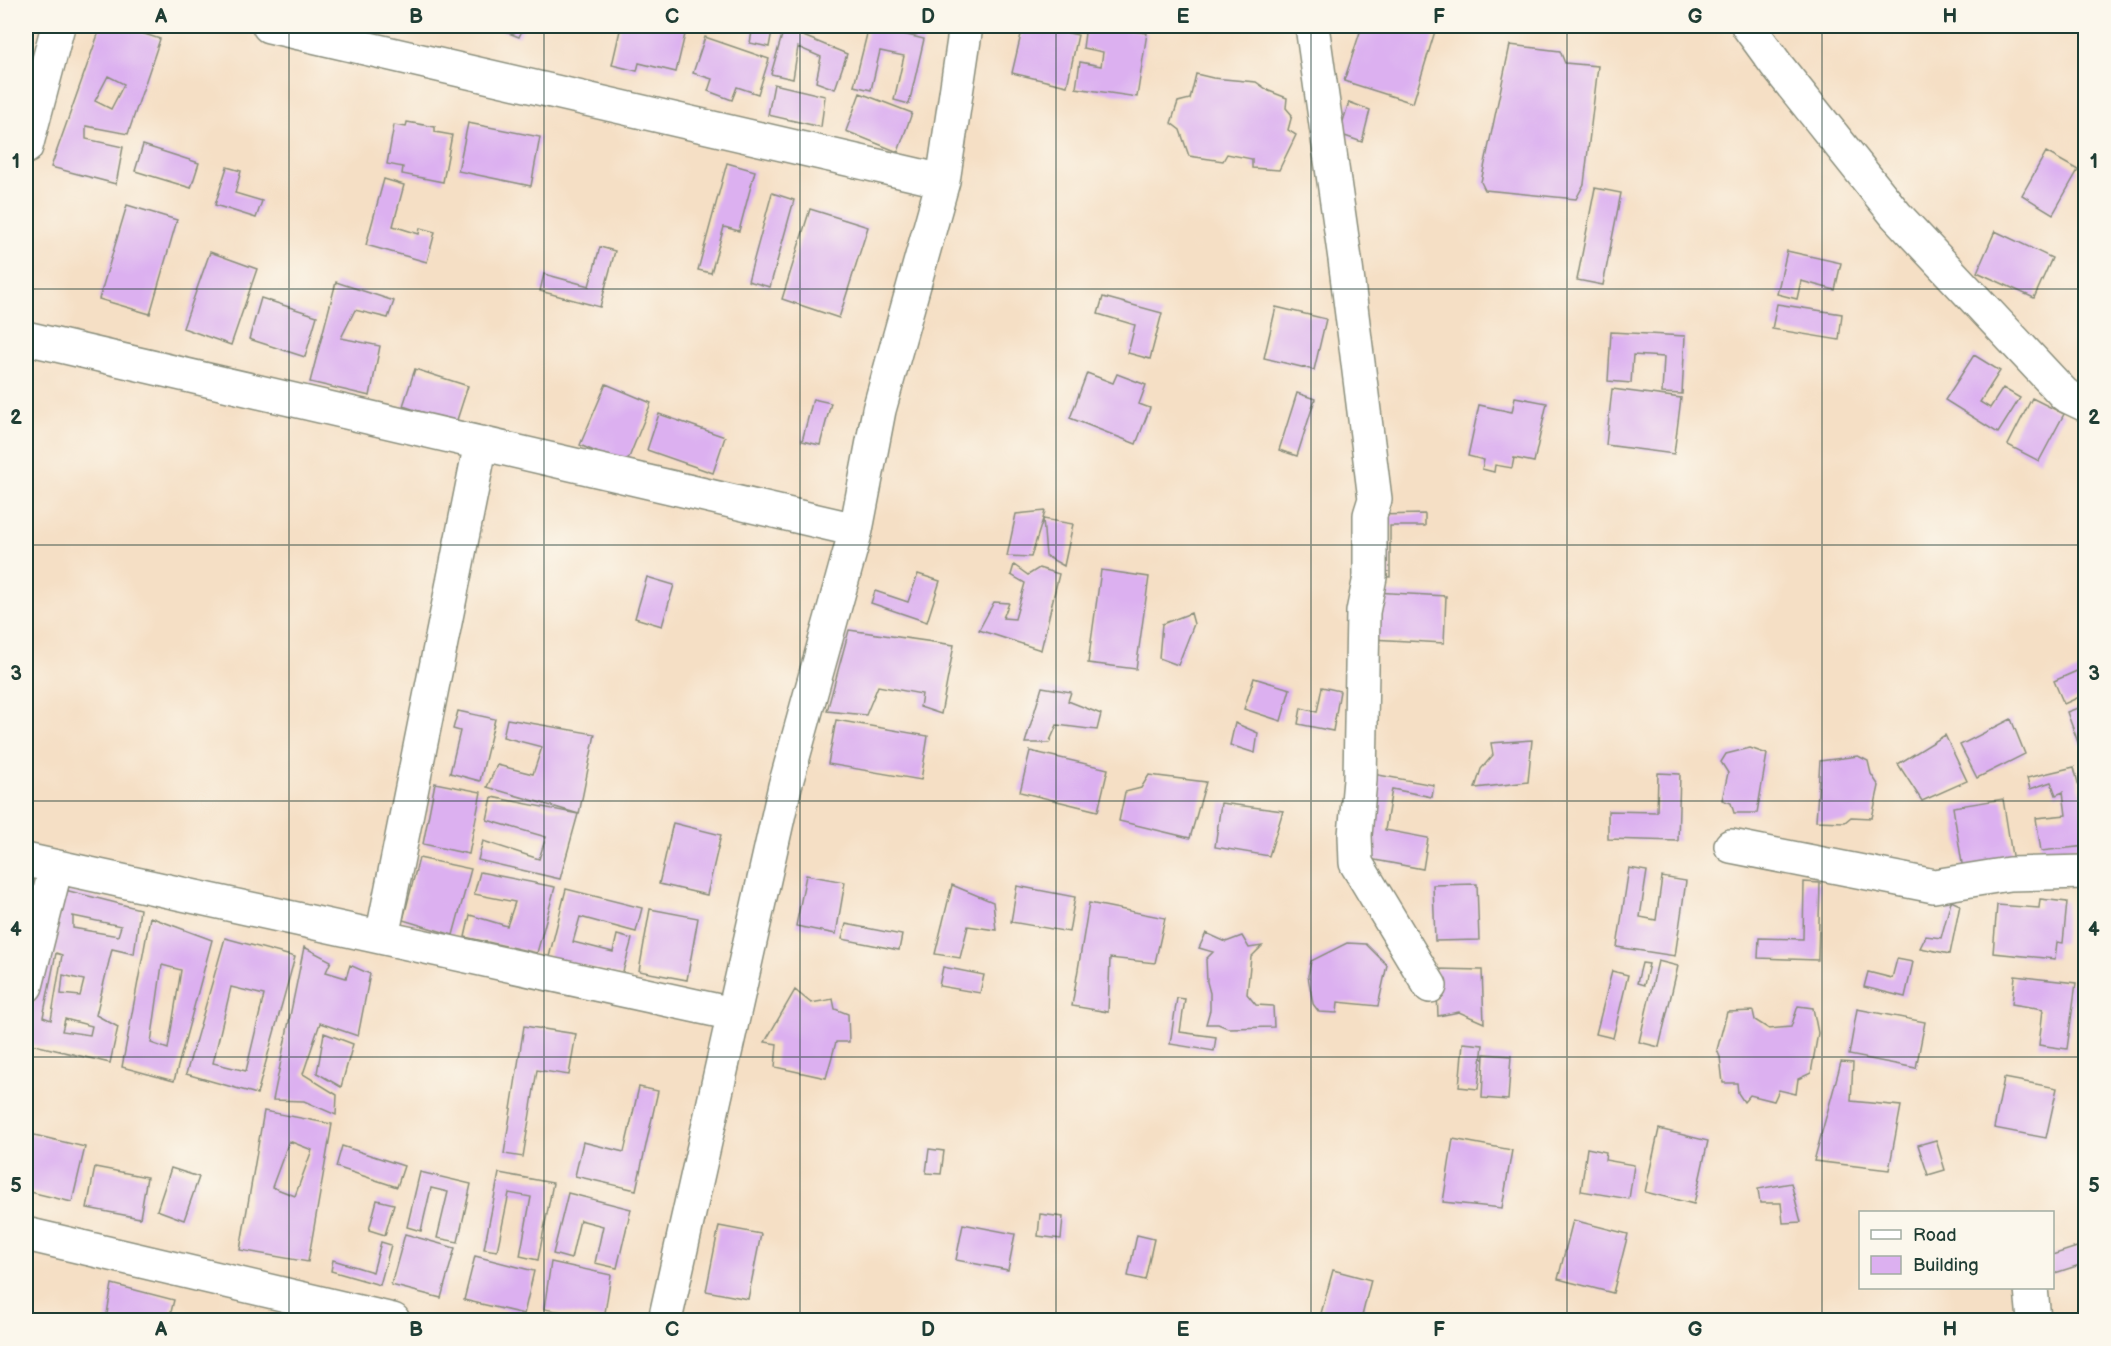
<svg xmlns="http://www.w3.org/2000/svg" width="2111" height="1346" font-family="'Balsamiq Sans',sans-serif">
	<rect width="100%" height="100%" fill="#fbf7ec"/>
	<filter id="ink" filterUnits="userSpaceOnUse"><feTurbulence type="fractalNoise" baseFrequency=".0167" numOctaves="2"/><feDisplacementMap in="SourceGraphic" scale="12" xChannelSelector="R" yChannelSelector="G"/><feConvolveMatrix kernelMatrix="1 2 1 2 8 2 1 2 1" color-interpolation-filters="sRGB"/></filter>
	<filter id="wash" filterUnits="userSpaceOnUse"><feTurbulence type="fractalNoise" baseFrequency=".008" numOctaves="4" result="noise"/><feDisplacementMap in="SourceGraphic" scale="24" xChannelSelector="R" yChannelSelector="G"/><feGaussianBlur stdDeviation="1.35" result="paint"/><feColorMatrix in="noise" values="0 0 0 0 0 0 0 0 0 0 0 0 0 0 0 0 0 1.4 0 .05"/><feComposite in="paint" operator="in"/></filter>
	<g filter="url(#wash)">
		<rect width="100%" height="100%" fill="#f5dfc5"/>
		<g id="blocks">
			<path fill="#dcb0f0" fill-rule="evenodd" d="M101,26H120L160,39L128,134L86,126V139L123,147L116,184L51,167ZM108,76L124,84L111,109L95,101Z
				M490,26H524L519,37Z
				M621,26H687L676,72L639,63L637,71L612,65Z
				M753,26H773L769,47L750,43Z
				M869,26L924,39L909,104L894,100L904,56L880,51L871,90L854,86Z
				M1023,26H1037L1078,35L1067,86L1012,73Z
				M1073,26H1098L1147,33L1137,97L1076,88L1080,62L1101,66L1103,52L1083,48L1085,33L1072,32Z
				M1362,26H1428L1436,28L1413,103L1344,81Z
				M709,27V26H732L731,31Z
				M784,28L847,54L835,89L816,82L821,57L798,47L793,79L771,74Z
				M705,37L769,59L758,94L737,87L732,100L708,91L712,79L693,73Z
				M1510,45L1560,51L1565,63L1598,66L1584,184L1576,199L1485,190L1481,182Z
				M1196,74L1213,78L1256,82L1269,91L1287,98L1286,108L1292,115L1288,130L1296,135L1279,170L1252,168V159L1227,154L1223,161L1189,156L1180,130L1171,123L1178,102L1190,99Z
				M774,84L825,96L821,127L768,115Z
				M860,93L912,113L898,152L846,131Z
				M1349,102L1370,110L1362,142L1339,134Z
				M407,122L435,127V132L452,135L443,182L402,174L403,167L387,164L394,125L406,127Z
				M468,123L540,137L531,186L458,171Z
				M143,145L199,163L191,188L135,171Z
				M2046,152L2078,170L2053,214L2022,195Z
				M727,163L755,171L739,231L724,227L711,273L698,270Z
				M227,167L241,171L235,193L262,201L256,218L215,205Z
				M384,179L404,185L393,226L419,234L420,228L435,232L427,262L366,245Z
				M1595,188L1621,193L1603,285L1577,280Z
				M772,193L794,200L770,287L748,281Z
				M127,205L177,220L150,314L99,299Z
				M810,209L868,227L839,318L782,299Z
				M1995,231L2052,258L2034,298L1977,272Z
				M600,247L615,251L600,307L540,291L544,274L589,286Z
				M1787,251L1841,263L1835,290L1801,281L1797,299L1777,294Z
				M210,252L257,269L231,345L183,328Z
				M336,282L394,301L388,318L355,310L341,338L380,346L370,396L310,382Z
				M1103,297L1162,313L1150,359L1128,353L1135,325L1098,314Z
				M261,298L317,316L305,357L249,339Z
				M1777,304L1842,314L1839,340L1772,329Z
				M1276,307L1326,319L1314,370L1264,358Z
				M1611,332L1685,336L1682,394L1662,393L1664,357L1633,355L1631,383L1608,381Z
				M1974,355L2000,371L1980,402L1990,408L2003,388L2020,398L1998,433L1945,400Z
				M415,369L468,386L456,423L403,406Z
				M1087,373L1113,383L1117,374L1146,385L1139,404L1150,408L1136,444L1070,418Z
				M606,384L651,403L626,465L580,445Z
				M1612,389L1681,398L1674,454L1606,445Z
				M1297,393L1315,399L1297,456L1279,450Z
				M1515,397L1547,403L1534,462L1514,458L1512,468L1495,465L1494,472L1482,469L1484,460L1468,456L1479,405L1512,412Z
				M2032,398L2064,414L2039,461L2008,445Z
				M813,399L831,403L820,445L802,441Z
				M659,414L725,437L713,473L647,450Z
				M1045,511L1043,519L1073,524L1064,566L1046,556L1043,519L1031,557L1007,556L1016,514Z
				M1425,514V526H1390V577L1373,576L1372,515Z
				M1014,565L1028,575L1039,568L1059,574L1041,650L979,630L994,602L1009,603L1003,618L1015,619L1025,583L1011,575Z
				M1101,570L1149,577L1136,669L1088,663Z
				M918,574L940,581L927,622L871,603L875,591L908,602Z
				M647,577L674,585L662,626L635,618Z
				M1373,592L1446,596L1444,643L1371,639Z
				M1191,613L1194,624L1178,665L1159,658L1162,624Z
				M849,630L954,645L941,714L920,707L922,694L878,686L866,715L827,711Z
				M2086,667V694L2064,704L2054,681Z
				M1254,678L1290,689L1281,721L1244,709Z
				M1042,687L1071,692L1068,701L1101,714L1097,730L1057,725L1049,743H1025Z
				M1322,687L1340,691L1333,731L1298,724L1301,708L1317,712Z
				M2086,705V743L2079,745L2067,712Z
				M458,711L495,719L480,781L450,773L460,731L453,729Z
				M507,719L595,734L579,814L487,787L497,765L533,774L542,747L503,737Z
				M2011,719L2025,754L1977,778L1960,745Z
				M836,720L928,736L921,780L828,764Z
				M1235,723L1258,733L1255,753L1230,745Z
				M1945,735L1967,781L1922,801L1898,764Z
				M1532,740L1528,782L1475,788L1481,769L1493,755L1491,743Z
				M1750,748L1767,754L1757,813H1734L1731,803L1722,800L1728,773L1721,762L1726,754Z
				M1030,751L1108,769L1098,811L1020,792Z
				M1858,756L1868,761L1871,774L1879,786L1872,818L1851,817L1845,822L1816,821L1820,761Z
				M2074,767L2086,815V846L2041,851L2036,818L2066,815L2063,792L2056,795L2051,782L2030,789L2027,778Z
				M1658,773L1680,774L1678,841L1608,839V811L1657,812Z
				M1373,774L1434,785L1432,797L1392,789L1385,830L1428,838L1423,869L1359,857Z
				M1149,775L1206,782L1190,838L1119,821L1125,792L1141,788Z
				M435,783L481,792L469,854L423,844Z
				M492,797L578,814L560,879L478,860L483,841L539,859L546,837L487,820Z
				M2003,799L2013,862L1964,876L1953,807Z
				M1221,803L1283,811L1269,856L1215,847Z
				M673,823L721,835L707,895L659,884Z
				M419,858L471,869L453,935L403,920Z
				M1629,868L1647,871L1640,917L1656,920L1662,877L1686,881L1675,956L1617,947Z
				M480,872L555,887L537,953L465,937L470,915L507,926L515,902L474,894Z
				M806,875L845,882L836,934L796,926Z
				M26,876L32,877L30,902H26Z
				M1804,882L1820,883L1818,960L1758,958L1759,938L1803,939Z
				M1477,884L1479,940L1435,941L1433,885Z
				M952,885L993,902L996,930L968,926L960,958L935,954Z
				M1017,886L1075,897L1069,932L1011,922Z
				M566,889L642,908L636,932L580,917L573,942L613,952L617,935L632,939L622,975L549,957Z
				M65,890L140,909L134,954L112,949L96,1015L118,1027L110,1063L26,1043V1029ZM73,916L121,926L118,936L73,928ZM56,953L62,955L51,1020L43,1017ZM63,975L84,980L80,996L61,994ZM65,1019L92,1026L90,1035L62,1031Z
				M2040,899L2067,902L2063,943L2057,942L2055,959L1993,953L1997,905L2039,908Z
				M1951,901L1960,905L1950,954L1920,948L1926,936L1941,938Z
				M1089,903L1165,918L1155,963L1110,958L1108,1012L1072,1006Z
				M650,909L698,918L687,980L639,971Z
				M150,917L212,940L174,1081L122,1067ZM162,965L181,970L168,1049L151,1043Z
				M846,924L902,935L899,950L842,939Z
				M1206,933L1226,942L1242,936L1249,948L1262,946L1251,957L1247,994L1256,1005L1273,1006L1274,1027L1228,1028L1218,1024H1206L1210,1010V993L1207,982L1206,959L1213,952L1199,948Z
				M225,938L295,957L257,1094L186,1074ZM231,987L264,995L246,1071L213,1063Z
				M1347,943L1366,944L1387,965L1378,1006L1338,1002L1337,1013L1319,1012L1313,1004L1308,976L1311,961Z
				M304,947L331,961L326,972L346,978L350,965L370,974L358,1036L320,1023L303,1074L337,1095L336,1115L304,1101L273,1100Z
				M1897,959L1913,962L1905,997L1864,987L1868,972L1892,978Z
				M1658,961L1678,966L1659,1047L1639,1042Z
				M1642,963L1649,964L1644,985L1637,983Z
				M943,967L984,975L980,993L939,986Z
				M1436,969L1482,970L1484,1023L1459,1012L1438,1016Z
				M1612,971L1628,975L1613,1038L1596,1034Z
				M2015,976L2076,983L2067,1049L2039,1045L2043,1009L2012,1004Z
				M795,990L811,1003L833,999L835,1009L848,1014L849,1042H836L826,1078L775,1067L777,1044L765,1042Z
				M1177,998L1185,999L1180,1032L1216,1037L1214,1051L1170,1044Z
				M1798,1006L1813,1008L1818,1033L1811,1073L1798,1079L1796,1094L1779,1090L1774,1101L1750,1095L1744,1102L1738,1093L1737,1083H1723L1720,1057L1717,1050L1727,1012L1753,1011L1755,1020L1769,1029L1791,1027Z
				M1857,1009L1925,1022L1916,1068L1849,1055Z
				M524,1026L576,1034L569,1075L537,1070L523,1157L504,1154Z
				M324,1033L353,1044L341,1087L317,1073Z
				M1463,1043L1483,1045L1478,1089L1459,1087Z
				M1484,1054L1511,1056L1508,1100L1482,1098Z
				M1841,1062L1853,1063L1851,1101L1901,1106L1889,1170L1814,1161Z
				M2004,1078L2057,1088L2046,1138L1994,1128Z
				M639,1087L658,1091L636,1190L575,1176L583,1142L624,1152Z
				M264,1111L332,1124L308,1262L240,1250ZM289,1141L312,1150L295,1196L272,1187Z
				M1659,1129L1708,1141L1694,1204L1645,1192Z
				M26,1133L85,1147L72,1202L26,1191Z
				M1453,1139L1512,1150L1502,1208L1443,1202Z
				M1936,1140L1945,1170L1928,1175L1918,1145Z
				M342,1146L404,1166L397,1187L336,1167Z
				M1587,1148L1606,1152L1605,1160L1634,1165L1629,1199L1581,1191Z
				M929,1149L944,1151L941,1174L926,1173Z
				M95,1167L147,1177L140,1218L87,1208Z
				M171,1168L199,1177L184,1220L157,1210Z
				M420,1172L471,1184L458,1242L437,1238L448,1192L431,1188L421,1231L407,1227Z
				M499,1173L553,1183L538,1260L520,1256L531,1197L509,1193L497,1251L484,1249Z
				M1791,1183L1801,1222L1783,1223L1781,1203H1760L1758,1189Z
				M568,1193L631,1209L617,1268L595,1263L603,1226L580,1220L571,1259L553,1254Z
				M377,1200L394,1204L385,1235L369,1230Z
				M1040,1214L1063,1217L1061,1239L1038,1236Z
				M1573,1220L1628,1234L1613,1293L1558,1279Z
				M963,1224L1015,1234L1008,1270L956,1260Z
				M719,1226L761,1234L748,1299L706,1291Z
				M405,1234L455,1248L441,1298L391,1285Z
				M1137,1235L1154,1239L1145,1280L1128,1276Z
				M381,1242L391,1245L380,1285L331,1271L333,1260L373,1272Z
				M2086,1244V1263L2052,1274V1255Z
				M475,1256L534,1271L524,1314L464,1300Z
				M551,1262L611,1275L604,1319L544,1309Z
				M1333,1270L1371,1280L1361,1320H1332L1320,1317Z
				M112,1284L174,1300L170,1316L184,1318V1320H106Z"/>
		</g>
	</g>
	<g filter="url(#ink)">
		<use href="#blocks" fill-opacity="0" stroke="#8a8e7c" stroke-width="1.5"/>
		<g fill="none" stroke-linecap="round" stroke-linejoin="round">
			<defs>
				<path id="street" d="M269,26L943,181
					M1312,26L1345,259L1375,499L1370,515V577L1363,612L1360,780L1355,835L1356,863L1430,986
					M1748,26L1778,67L1896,215L2065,395L2086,405
					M26,147L58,26
					M26,338L856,530
					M1731,846L1934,886L2009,874L2086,872
					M26,860L733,1014
					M382,937L481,443
					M26,986L56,867
					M26,1234L393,1320
					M2031,1288L2034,1320
					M665,1320L785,786L856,530L879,410L943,181L966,26"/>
			</defs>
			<use href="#street" stroke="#8a8e7c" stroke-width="36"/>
			<use href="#street" stroke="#fff" stroke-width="33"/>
		</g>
	</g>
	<path fill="none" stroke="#1f3d34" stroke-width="1.5" stroke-opacity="0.55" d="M289,26V1320M544,26V1320M800,26V1320M1056,26V1320M1311,26V1320M1567,26V1320M1822,26V1320M26,289H2086M26,545H2086M26,801H2086M26,1057H2086"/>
	<rect width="2111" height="1346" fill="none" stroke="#fbf7ec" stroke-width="66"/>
	<rect x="1859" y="1211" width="195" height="78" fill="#fbf7ec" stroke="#a3ada2" stroke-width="1.5"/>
	<rect x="1871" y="1230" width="30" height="9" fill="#ffffff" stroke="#a3ada2" stroke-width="1.5"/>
	<text x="1913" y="1241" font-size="18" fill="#1f3d34">Road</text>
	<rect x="1871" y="1256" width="30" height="18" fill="#dcb0f0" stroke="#a3ada2" stroke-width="1.5"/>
	<text x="1913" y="1271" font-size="18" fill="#1f3d34">Building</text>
	<rect x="33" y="33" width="2045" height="1280" fill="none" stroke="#1f3d34" stroke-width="2"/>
	<g font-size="20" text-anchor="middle" font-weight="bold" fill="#1f3d34">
		<text x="161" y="23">A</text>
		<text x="416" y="23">B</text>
		<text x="672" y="23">C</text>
		<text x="928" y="23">D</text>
		<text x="1183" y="23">E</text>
		<text x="1439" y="23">F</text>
		<text x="1695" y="23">G</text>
		<text x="1950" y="23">H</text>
		<text x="16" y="168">1</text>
		<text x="2094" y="168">1</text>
		<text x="16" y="424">2</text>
		<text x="2094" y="424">2</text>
		<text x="16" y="680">3</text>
		<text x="2094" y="680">3</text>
		<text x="16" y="936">4</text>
		<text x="2094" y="936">4</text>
		<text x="16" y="1192">5</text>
		<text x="2094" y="1192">5</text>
		<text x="161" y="1336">A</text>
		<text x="416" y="1336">B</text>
		<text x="672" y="1336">C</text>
		<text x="928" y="1336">D</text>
		<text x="1183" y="1336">E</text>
		<text x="1439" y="1336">F</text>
		<text x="1695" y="1336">G</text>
		<text x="1950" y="1336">H</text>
	</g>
</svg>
